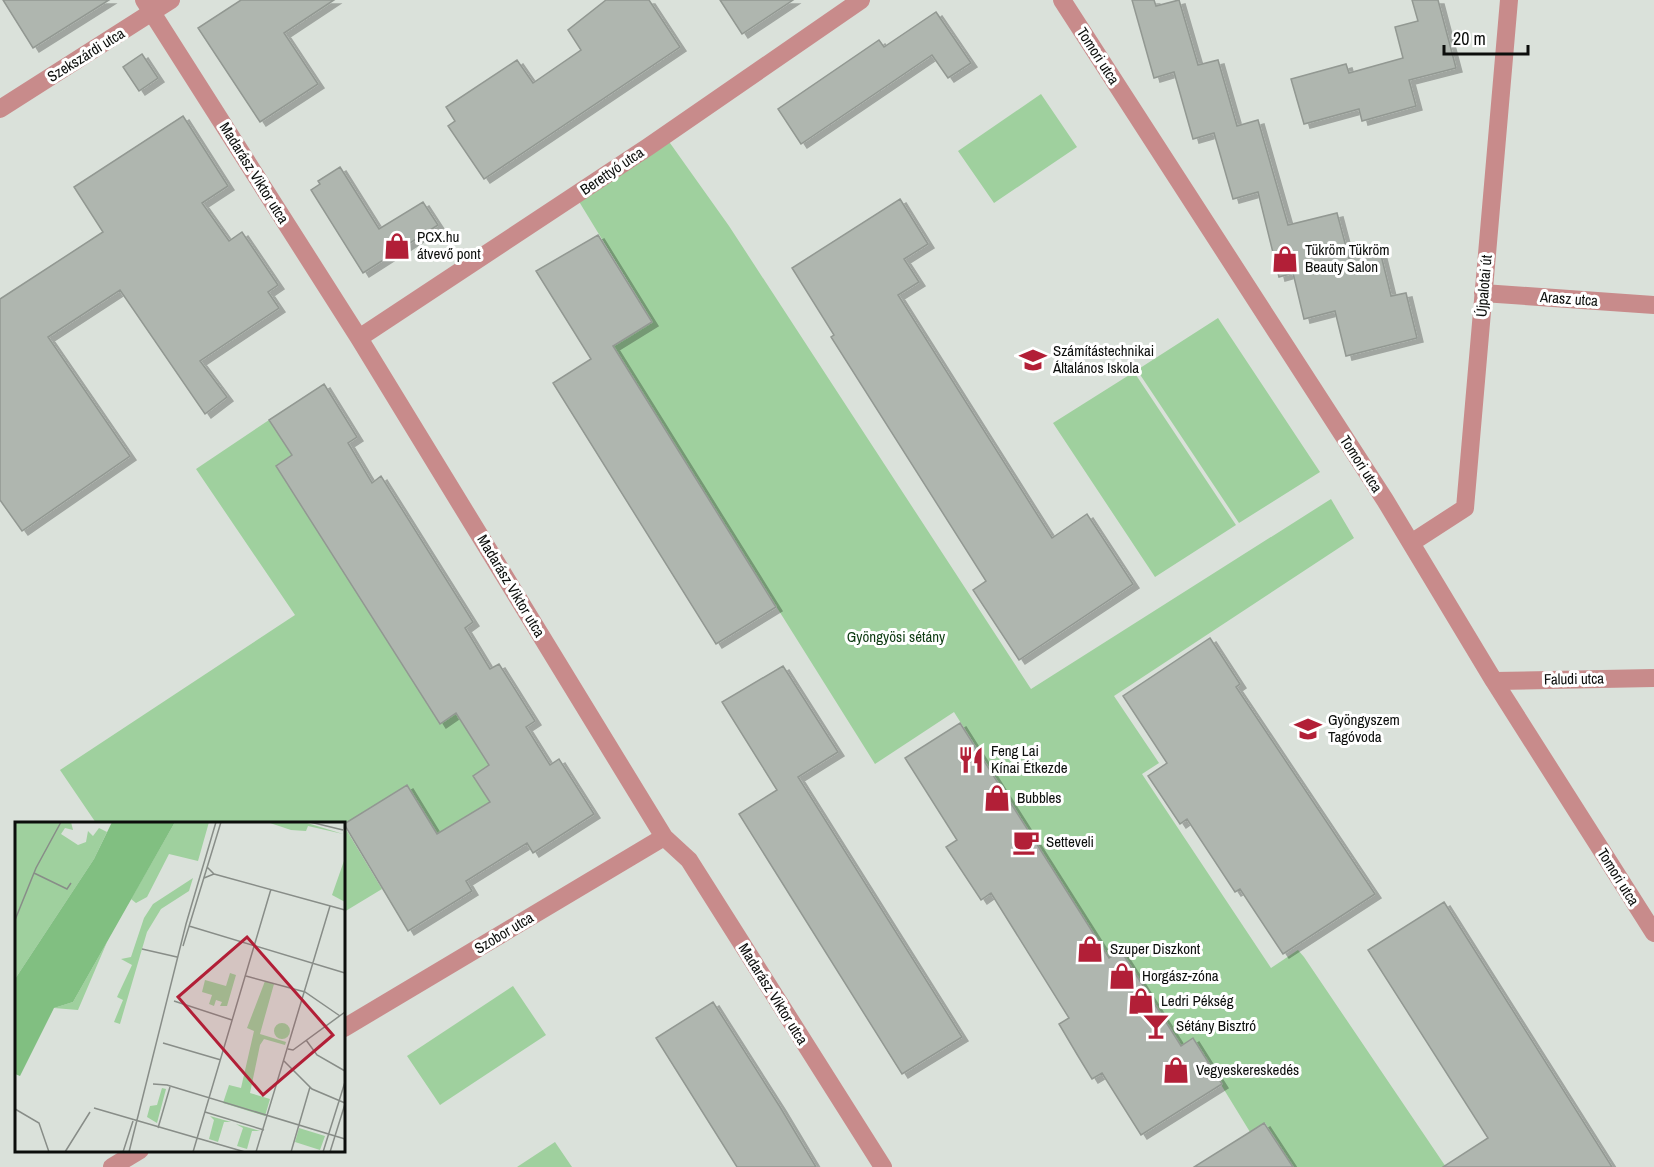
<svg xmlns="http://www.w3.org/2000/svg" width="1654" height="1167" font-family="'Archivo Narrow',sans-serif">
	<defs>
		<filter id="shadow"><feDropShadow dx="6" dy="4" stdDeviation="0" flood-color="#0004"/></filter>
	</defs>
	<rect width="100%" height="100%" fill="#dae1da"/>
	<path fill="#9fd09e" d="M1041,94L1077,147L994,203L958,151Z
		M665,136L729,226L1031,689L1331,499L1354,538L1114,696L1159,763L1142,774L1271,968L1298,950L1304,957L1446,1167H1293L1265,1123L1250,1132L1193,1039L1181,1046L1121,951L1109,958L954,712L875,764L613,346L652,321L575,195Z
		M1218,318L1320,472L1239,523L1137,370Z
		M1134,372L1236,525L1155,577L1053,423Z
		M269,420L292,455L276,466L441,723L456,713L489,765L473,776L490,802L437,834L407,785L344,824L96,823L60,770L295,615L196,469Z
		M344,826L382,889L344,912Z
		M513,986L546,1035L440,1105L407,1056Z
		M555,1142L572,1167H517Z"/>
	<path fill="#afb6af" stroke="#929892" stroke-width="1.5" filter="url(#shadow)" d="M3,0H109L33,48Z
		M241,0H334L284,33L318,84L260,122L198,28Z
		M606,0H649L680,47L484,179L448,126L455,121L446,107L517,60L533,83L581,50L568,30Z
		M720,0H793L742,34Z
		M1132,0H1154L1156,6L1179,0L1198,65L1218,60L1237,126L1258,120L1288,225L1337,213L1349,258L1380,251L1391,296L1406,293L1417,338L1346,356L1335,311L1304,319L1293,273L1279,277L1258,192L1233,199L1214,133L1193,139L1174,72L1154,78Z
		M1412,0H1438L1456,68L1409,80L1416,106L1362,121L1359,109L1304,124L1291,79L1346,64L1349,73L1403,58L1395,27L1418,21Z
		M936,12L971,63L948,78L932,55L801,144L778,109L879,40L884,47Z
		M142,54L158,78L139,91L123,67Z
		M183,116L228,186L202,203L229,241L242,232L278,285L268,292L279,308L200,361L227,397L205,414L120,290L48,337L130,456L22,531L0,500V299L103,232L74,187Z
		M340,167L379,229L423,202L438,225L363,273L311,190L320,184L318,181Z
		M900,199L928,244L904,259L919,282L898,295L1052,538L1087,514L1133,584L1019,660L973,590L986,581L831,337L834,335L792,268Z
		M598,235L652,322L613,346L776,607L716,644L553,383L591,359L536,271Z
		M324,384L357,437L348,443L372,483L381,476L473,622L465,628L490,669L499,664L535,721L526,727L550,765L559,759L594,814L533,853L527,843L466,881L472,891L408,931L344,824L407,785L437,834L490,802L473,776L489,765L456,713L440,724L276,466L292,455L269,420Z
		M1210,638L1240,684L1236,687L1375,894L1283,954L1240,889L1235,892L1187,819L1180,824L1148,776L1167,763L1123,696Z
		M783,666L838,752L798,777L962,1037L902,1074L739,814L777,790L722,702Z
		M960,723L1109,958L1121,951L1181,1046L1193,1038L1222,1084L1141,1135L1102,1073L1092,1079L1078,1056L1059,1024L1069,1018L991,893L981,900L946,847L957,840L905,758Z
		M1444,902L1612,1167H1443L1488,1138L1368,950Z
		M713,1002L780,1107L816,1167H737L656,1038Z
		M1264,1123L1293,1167H1194L1250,1132Z"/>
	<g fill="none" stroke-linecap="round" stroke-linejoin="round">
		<path stroke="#c88b8b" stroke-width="18" d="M144,0L359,338L664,837L689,860L883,1167
			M1062,0L1385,500L1494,681L1654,933
			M0,109L171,0
			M1483,293L1654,305
			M359,338L648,147L861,0
			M1411,543L1465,508L1509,0
			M1494,681L1654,678
			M344,1028L664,837
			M112,1167L140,1150"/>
	</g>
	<defs>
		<symbol id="shop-bare" viewBox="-9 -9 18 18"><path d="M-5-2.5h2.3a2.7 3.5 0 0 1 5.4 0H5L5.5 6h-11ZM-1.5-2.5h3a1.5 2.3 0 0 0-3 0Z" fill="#b21f37" stroke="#fff" stroke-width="2.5" paint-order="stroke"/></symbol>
		<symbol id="school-bare" viewBox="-9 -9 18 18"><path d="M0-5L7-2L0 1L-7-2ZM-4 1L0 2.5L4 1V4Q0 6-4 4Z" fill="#b21f37" stroke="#fff" stroke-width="2.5" paint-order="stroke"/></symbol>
		<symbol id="restaurant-bare" viewBox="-9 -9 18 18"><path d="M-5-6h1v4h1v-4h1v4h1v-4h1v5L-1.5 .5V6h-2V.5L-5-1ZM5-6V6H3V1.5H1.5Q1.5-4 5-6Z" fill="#b21f37" stroke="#fff" stroke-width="2.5" paint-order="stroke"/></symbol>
		<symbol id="cafe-bare" viewBox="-9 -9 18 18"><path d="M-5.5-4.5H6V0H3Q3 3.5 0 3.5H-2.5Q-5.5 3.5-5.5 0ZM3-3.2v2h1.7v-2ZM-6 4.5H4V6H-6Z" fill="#b21f37" stroke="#fff" stroke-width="2.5" paint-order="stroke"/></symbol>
		<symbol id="bar-bare" viewBox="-9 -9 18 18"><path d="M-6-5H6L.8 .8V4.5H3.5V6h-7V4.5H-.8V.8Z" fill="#b21f37" stroke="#fff" stroke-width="2.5" paint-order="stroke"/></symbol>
	</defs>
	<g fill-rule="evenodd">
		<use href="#shop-bare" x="378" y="227" width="38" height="38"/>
		<use href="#shop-bare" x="1266" y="240" width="38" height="38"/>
		<use href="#school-bare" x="1014" y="341" width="38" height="38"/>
		<use href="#school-bare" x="1289" y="710" width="38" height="38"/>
		<use href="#restaurant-bare" x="952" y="741" width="38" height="38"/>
		<use href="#shop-bare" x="978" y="779" width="38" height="38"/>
		<use href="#cafe-bare" x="1007" y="823" width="38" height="38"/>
		<use href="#shop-bare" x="1071" y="930" width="38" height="38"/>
		<use href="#shop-bare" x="1103" y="957" width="38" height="38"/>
		<use href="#shop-bare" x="1122" y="982" width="38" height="38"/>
		<use href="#bar-bare" x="1137" y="1007" width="38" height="38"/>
		<use href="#shop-bare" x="1157" y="1051" width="38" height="38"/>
	</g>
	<g text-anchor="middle" stroke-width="6" stroke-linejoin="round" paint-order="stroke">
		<g font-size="15" fill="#0c0e0c" stroke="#fff">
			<text transform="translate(86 55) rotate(-32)" y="5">Szekszárdi utca</text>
			<text transform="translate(1098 56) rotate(57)" y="5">Tomori utca</text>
			<text transform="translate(612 171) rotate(-34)" y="5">Berettyó utca</text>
			<text transform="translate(254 173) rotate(58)" y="5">Madarász Viktor utca</text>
			<text transform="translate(1484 286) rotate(-85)" y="5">Újpalotai út</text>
			<text transform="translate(1569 299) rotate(4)" y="5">Arasz utca</text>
			<text transform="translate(1361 464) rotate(57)" y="5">Tomori utca</text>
			<text transform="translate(511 586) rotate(59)" y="5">Madarász Viktor utca</text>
			<text transform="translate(1574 679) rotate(-1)" y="5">Faludi utca</text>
			<text transform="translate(1618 877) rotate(58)" y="5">Tomori utca</text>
			<text transform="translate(504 933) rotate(-31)" y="5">Szobor utca</text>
			<text transform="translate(773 994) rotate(58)" y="5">Madarász Viktor utca</text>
		</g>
		<g font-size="15" fill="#0c0e0c" stroke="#fff" text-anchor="start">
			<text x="417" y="242">PCX.hu<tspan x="417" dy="17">átvevő pont</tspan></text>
			<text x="1305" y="255">Tükröm Tükröm<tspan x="1305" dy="17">Beauty Salon</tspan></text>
			<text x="1053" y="356">Számítástechnikai<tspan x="1053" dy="17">Általános Iskola</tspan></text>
			<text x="1328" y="725">Gyöngyszem<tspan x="1328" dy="17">Tagóvoda</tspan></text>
			<text x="991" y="756">Feng Lai<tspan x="991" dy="17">Kínai Étkezde</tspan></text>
			<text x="1017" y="803">Bubbles</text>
			<text x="1046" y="847">Setteveli</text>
			<text x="1110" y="954">Szuper Diszkont</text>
			<text x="1142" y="981">Horgász-zóna</text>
			<text x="1161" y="1006">Ledri Pékség</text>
			<text x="1176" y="1031">Sétány Bisztró</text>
			<text x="1196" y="1075">Vegyeskereskedés</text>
		</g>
		<g font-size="15" fill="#0d3a11" stroke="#fff">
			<text x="896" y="642">Gyöngyösi sétány</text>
		</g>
	</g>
	<g transform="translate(15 822)">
		<rect width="330" height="330" fill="#dae1da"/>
		<path d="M0,0H56L58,8L50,6L46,12L63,23L71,20L73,9L78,14L84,6L92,10L79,37L0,157ZM160,0H194L183,39L154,32L132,75L121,81L116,77ZM252,0H289L328,12L293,4L291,9L276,8ZM330,36V80L317,73ZM178,56L174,69L146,87L132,110L105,202L99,200L108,178L102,175L117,143L106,137L116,135L129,96L138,82ZM92,120L63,188L39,186L58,180ZM215,151L221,153L212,184H205L207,180L201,178L199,184L194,182L197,173L187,170L190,158L211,164ZM250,159L259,162L245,212L271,220L270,223L249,217L245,223L235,271L255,277L250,294L208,281L214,263L226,266L239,209L232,206ZM259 209a8 8 0 1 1 16 0a8 8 0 1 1-16 0ZM147,266L151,267L142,301L132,295L135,284L142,283ZM195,294L216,300H209L203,320L194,317L199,298ZM221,302L245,309H237L232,327L222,324L228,306ZM284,306L310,314L305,328L280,320Z" fill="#9fd09e"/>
		<path d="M97,0H160L58,180L39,186L5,254L0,252V157L79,37Z" fill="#81bf81"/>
		<path fill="none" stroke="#888d88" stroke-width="1.5" d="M295,0L328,8M19,51L52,67L56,61M199,52L330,88M189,56L199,52L192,45M0,98L21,46L46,0M174,104L330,151M168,124L206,0M127,127L162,135M231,154L290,170L325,194M159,179L217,198M291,218L302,233L330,249M148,221L206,238M273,227L278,228L330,190M269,239L297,267L330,281M138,262L152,263L330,317M79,286L230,330M0,287L24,301L34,330M190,290L249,308M143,306L155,265M50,330L75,290M108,330L118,299M114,330L171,102L201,0M178,330L256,67M241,330L315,84M276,330L295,265M308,330L330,260M315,330L330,282"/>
		<path fill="#b21f37" fill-opacity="0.15" stroke="#b21f37" stroke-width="3" d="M232,115L318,213L248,273L163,175Z"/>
		<rect width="330" height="330" fill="none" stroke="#0c0e0c" stroke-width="3"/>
	</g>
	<path d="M1444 45v9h84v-9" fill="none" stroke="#0c0e0c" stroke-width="3"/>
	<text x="1453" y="45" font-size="18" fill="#0c0e0c" stroke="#ffffff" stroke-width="4.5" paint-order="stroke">20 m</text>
</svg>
